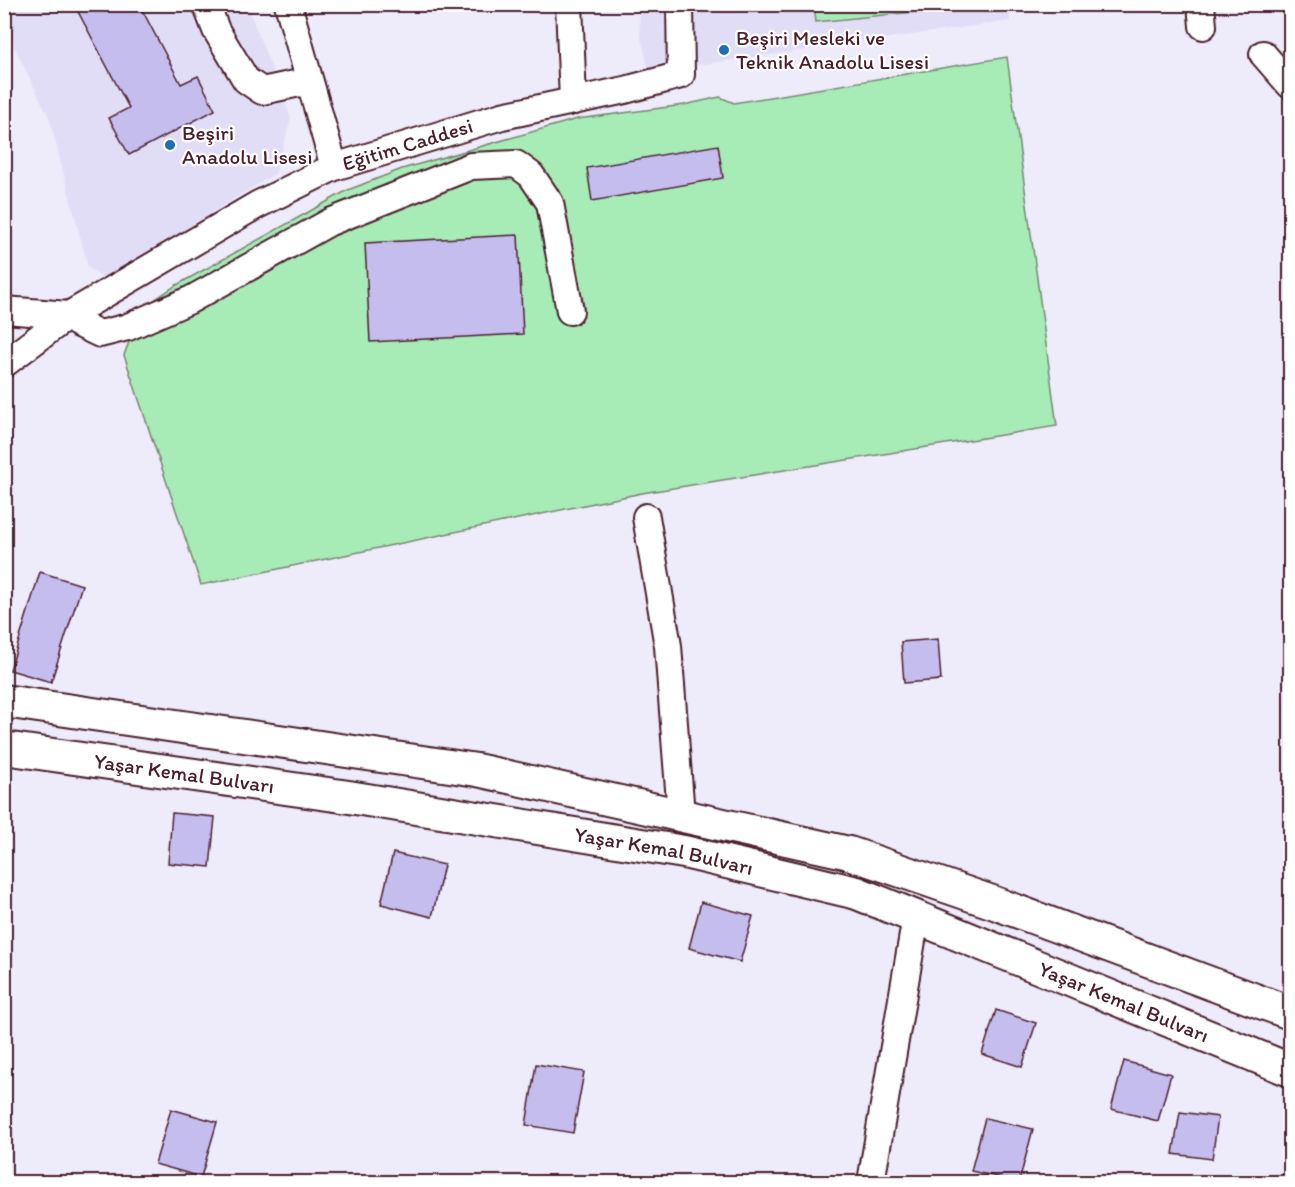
<svg xmlns="http://www.w3.org/2000/svg" width="1295" height="1187" font-family="Itim,sans-serif">
	<rect width="100%" height="100%" fill="#eeebfa"/>
	<filter id="ink" filterUnits="userSpaceOnUse"><feTurbulence type="fractalNoise" baseFrequency=".0167" numOctaves="2"/><feDisplacementMap in="SourceGraphic" scale="12" xChannelSelector="R" yChannelSelector="G"/><feConvolveMatrix kernelMatrix="1 2 1 2 8 2 1 2 1" color-interpolation-filters="sRGB"/></filter>
	<g filter="url(#ink)">
		<path fill="#e2ddf7" d="M1009,4L1010,21L691,66L649,70L640,34L639,5Z
			M5,5H247L291,118L276,173L105,279L88,267L49,117L5,28Z"/>
		<path fill="#a7ebb7" stroke="#788571" stroke-width="1.5" d="M814,5V4L982,5L816,22Z
			M1007,57L1057,426L642,493L201,585L124,355L131,337L126,319L175,286L348,190L402,169L577,119L684,105L720,97L734,103Z"/>
		<path fill="#c6bdef" stroke="#4a1f2b" stroke-width="1.5" d="M74,4H139L181,84L198,76L215,110L129,155L109,118L129,108Z
			M718,145L723,178L592,201L587,168Z
			M518,235L523,334L370,342L365,243Z
			M40,572L82,585L51,682L10,670Z
			M938,639L941,680L904,683L901,642Z
			M172,813L215,817L210,867L168,863Z
			M393,853L444,865L432,917L381,904Z
			M701,902L753,916L740,962L689,948Z
			M996,1010L1036,1023L1022,1067L982,1054Z
			M1124,1061L1171,1074L1158,1121L1111,1109Z
			M536,1064L584,1072L573,1133L526,1125Z
			M171,1109L217,1122L201,1177L155,1164Z
			M1180,1112L1218,1117L1212,1159L1173,1154Z
			M985,1118L1033,1129L1019,1182L971,1171Z
			M451,1177L458,1182H440L444,1178Z"/>
		<g fill="none" stroke-linecap="round" stroke-linejoin="round">
			<defs>
				<g id="minor">
					<path d="M206,4L216,30L246,80L262,91L309,81"/>
					<path d="M288,4L334,167"/>
					<path d="M569,4L573,101"/>
					<path d="M1201,4L1203,26"/>
					<path d="M1263,54L1290,85"/>
					<path d="M4,310L69,315L77,323L100,334L128,327L190,300L330,222L471,166L516,164L531,175L550,203L570,311"/>
					<path id="s1" d="M4,364L69,315L257,205L334,167L502,116L625,90L681,75L680,4"/>
					<path d="M646,517L668,646L681,815"/>
					<path d="M871,1182L916,917"/>
				</g>
				<g id="major">
					<path d="M4,701L477,770L849,853L992,902L1290,1013"/>
					<path id="s2" d="M4,748L349,797L684,852L857,893L1290,1070"/>
				</g>
			</defs>
			<use href="#minor" stroke="#4a1f2b" stroke-width="30"/>
			<use href="#major" stroke="#4a1f2b" stroke-width="36"/>
			<use href="#minor" stroke="#fff" stroke-width="26"/>
			<use href="#major" stroke="#fff" stroke-width="32"/>
		</g>
	</g>
	<g fill="#1f6fb2" stroke="#fff" stroke-width="2">
		<circle cx="724" cy="50" r="6"/>
		<circle cx="170" cy="145" r="6"/>
	</g>
	<g text-anchor="middle" stroke-width="4.5" stroke-linejoin="round" paint-order="stroke">
		<g font-size="21" fill="#4a1f2b" stroke="#fff" text-anchor="start">
			<text x="736" y="45">Beşiri Mesleki ve<tspan x="736" dy="24">Teknik Anadolu Lisesi</tspan></text>
			<text x="182" y="140">Beşiri<tspan x="182" dy="24">Anadolu Lisesi</tspan></text>
		</g>
		<g font-size="21" fill="#4a1f2b" stroke="#fff">
			<text dy="7" stroke="none"><textPath href="#s1" startOffset="462">Eğitim Caddesi</textPath></text>
			<text dy="7" stroke="none"><textPath href="#s2" startOffset="182">Yaşar Kemal Bulvarı</textPath></text>
			<text dy="7" stroke="none"><textPath href="#s2" startOffset="668">Yaşar Kemal Bulvarı</textPath></text>
			<text dy="7" stroke="none"><textPath href="#s2" startOffset="1154">Yaşar Kemal Bulvarı</textPath></text>
		</g>
	</g>
	<rect width="1295" height="1187" fill="none" stroke="#fff" stroke-width="24"/>
	<rect x="12" y="12" width="1271" height="1163" fill="none" stroke="#4a1f2b" stroke-width="2" filter="url(#ink)"/>
</svg>
